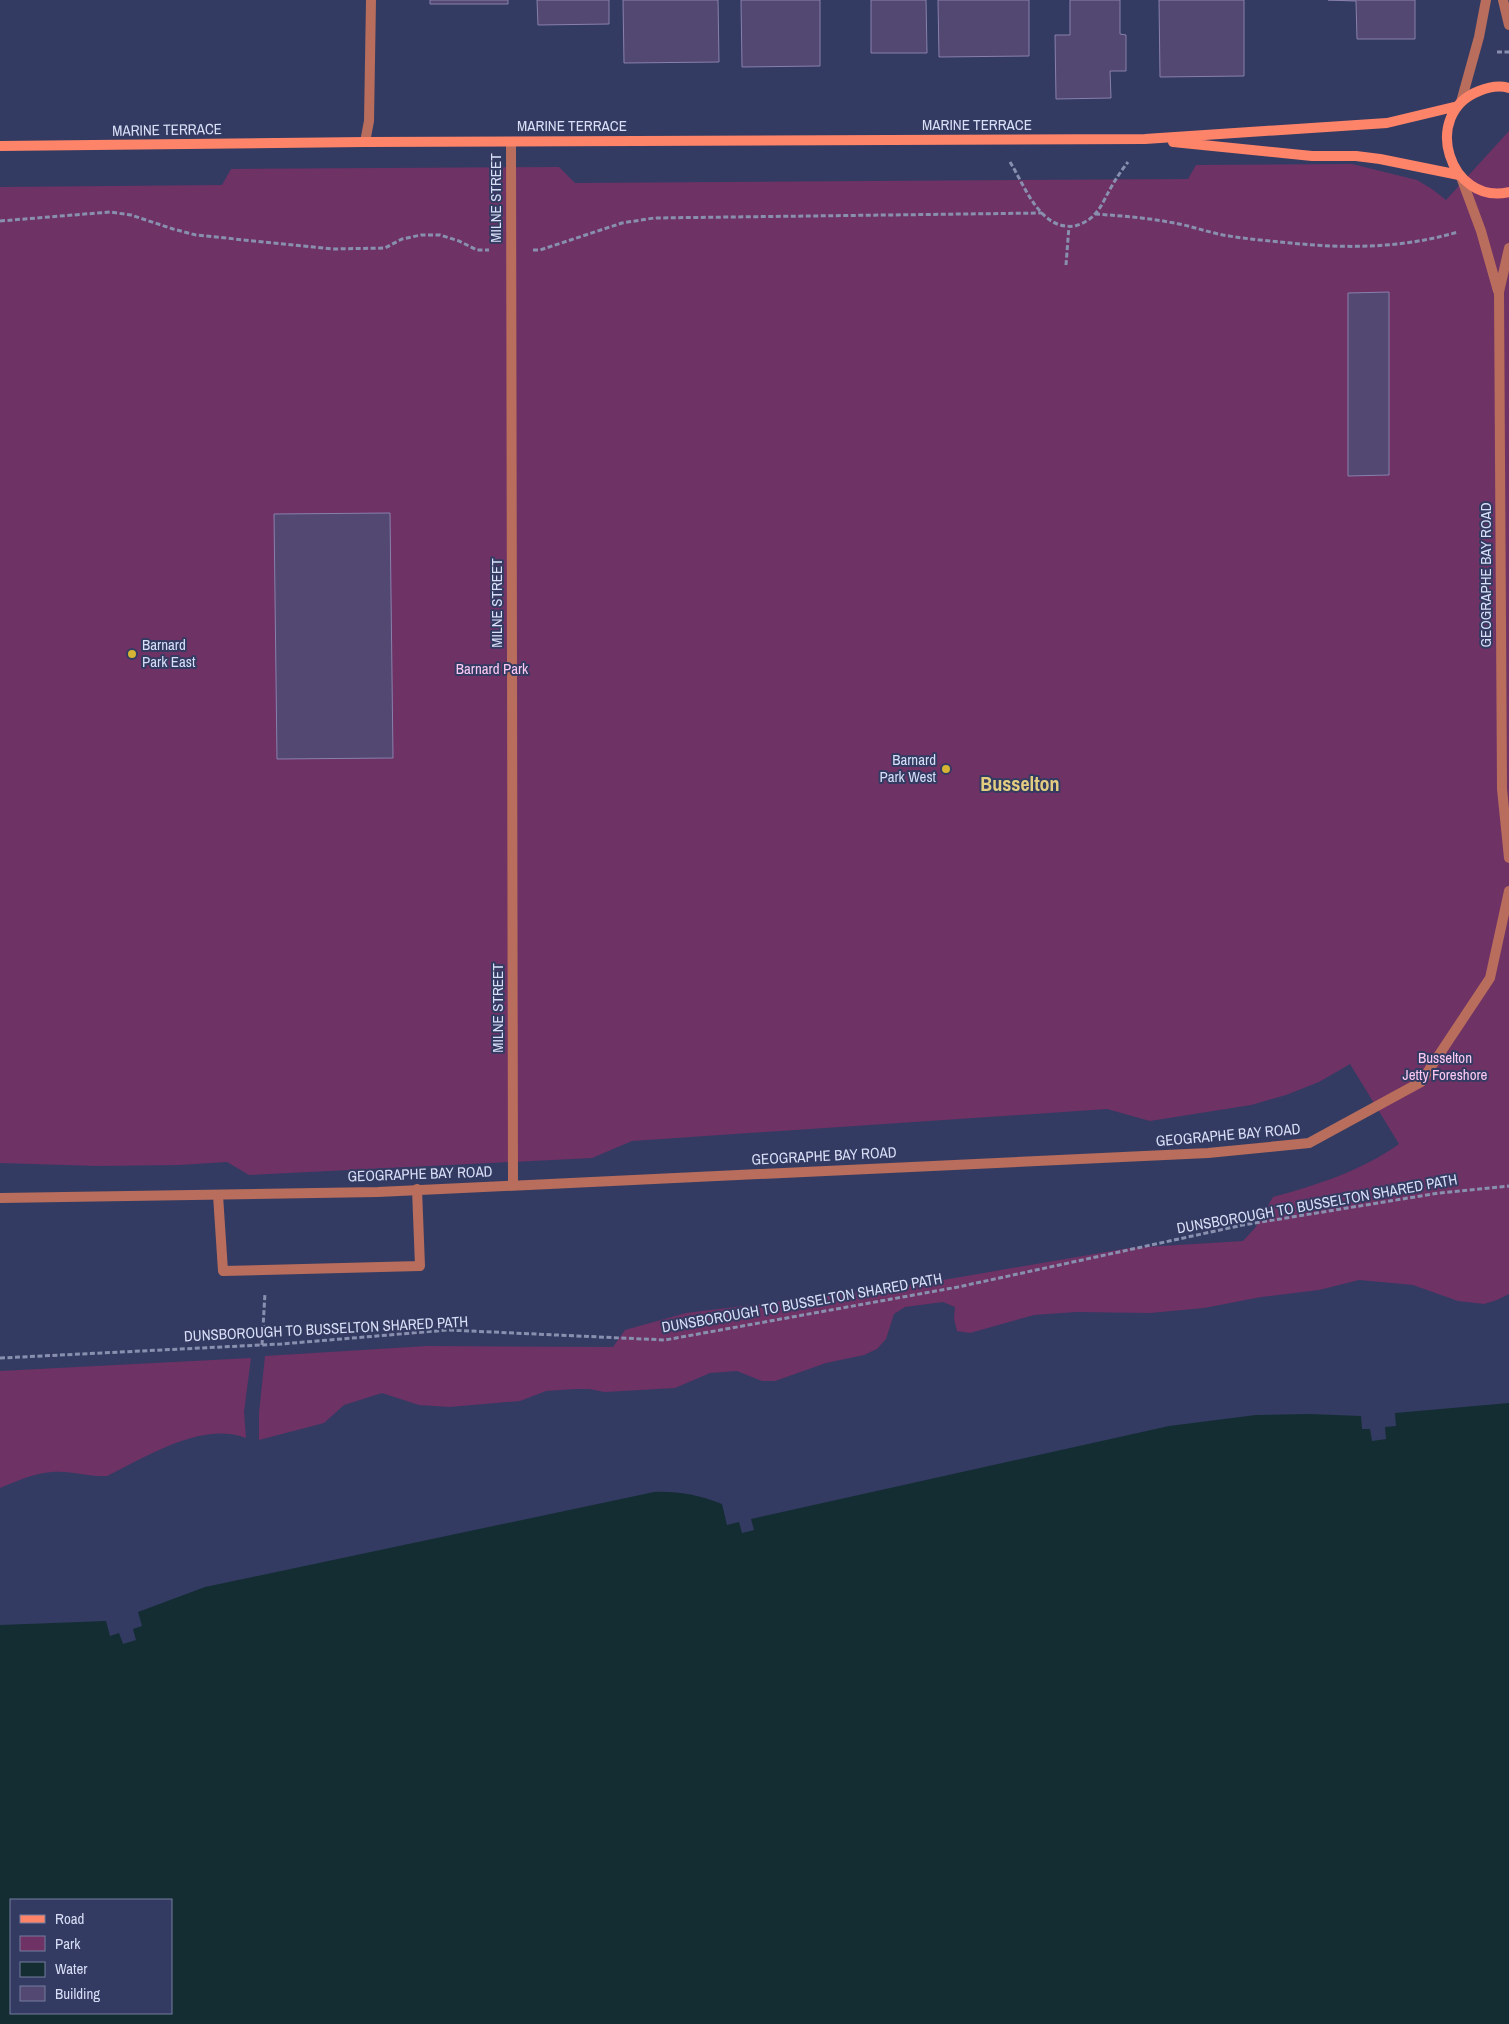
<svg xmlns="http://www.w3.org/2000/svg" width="1509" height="2024" font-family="'Archivo Narrow',sans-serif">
	<rect width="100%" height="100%" fill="#333b62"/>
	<path fill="#6e3265" d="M1509,131V1294L1497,1300L1484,1304L1458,1301L1413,1285L1359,1280L1319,1290L1261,1297L1204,1308L1150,1313L1076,1312L1034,1315L970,1333L957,1331L954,1319L955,1307L943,1302L905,1307L894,1314L886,1339L877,1349L864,1355L826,1363L775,1381H762L737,1371L710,1373L675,1388L605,1392L589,1389H575L546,1391L520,1401L449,1407L419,1405L382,1393L344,1405L324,1423L259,1440V1413L265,1356L427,1346L613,1347L625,1330L686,1313L914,1285L1129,1248L1243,1241L1255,1228L1273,1197C1317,1185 1361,1171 1399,1144L1350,1064L1319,1082L1286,1095L1251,1105L1150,1121L1107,1109L632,1141L592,1158L249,1175L227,1162L179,1165L97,1166L0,1163V187L222,185L231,169L559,167L575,183L1188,179L1196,165L1352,164L1417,180L1432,189L1446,200Z
		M251,1358L244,1412L246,1438C202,1421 146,1457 107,1476C88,1477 71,1470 52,1472C34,1473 17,1481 0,1488V1371Z"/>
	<path fill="#142d33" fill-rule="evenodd" d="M1509,1403V2024H0V1625L106,1621L110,1636L119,1633L123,1644L136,1640L133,1629L142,1626L138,1612L205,1587L654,1492C679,1491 698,1495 722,1504L727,1525L739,1522L742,1533L754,1530L751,1519L1169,1426L1256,1415L1309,1414L1361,1416L1362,1429H1370L1372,1441L1386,1439L1385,1427L1396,1426L1395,1413ZM11,1900H171V2013H11Z"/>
	<path fill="#524871" stroke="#8980ad" d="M430,0H508V4H430Z
		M537,0H609V24L538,25Z
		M623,0H718L719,62L624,63Z
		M741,0H820V66L742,67Z
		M871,0H926L927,53H871Z
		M938,0H1029V56L939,57Z
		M1070,0H1120V34L1126,35V71H1110L1111,98L1056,99L1055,35H1070Z
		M1159,0H1244V76L1160,77Z
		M1328,0H1415V39H1357L1356,1Z
		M1389,292V475L1348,476V293Z
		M390,513L393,758L277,759L274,514Z"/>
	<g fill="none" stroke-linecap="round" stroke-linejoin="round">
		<path stroke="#8990af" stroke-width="3" stroke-dasharray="5 2.5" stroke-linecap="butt" d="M1497,52H1509
			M1010,162C1025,186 1040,231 1075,226C1082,224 1090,220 1095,214C1101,208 1105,198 1109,191C1115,180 1121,171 1128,162
			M1095,214C1123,216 1151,218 1179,224C1194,227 1208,232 1223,235C1246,239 1269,241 1291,243C1348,249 1403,248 1458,232
			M0,221L110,212L131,215L173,229L196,235L332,249L385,248L402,239L421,235H440L459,241L477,250H489
			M533,250H540L622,223L654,218L1042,213
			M1066,265L1069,226
			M262,1345L265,1293
			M0,1358L281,1344L448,1330L665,1340L958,1287L1243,1225L1439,1193L1509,1186"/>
		<path stroke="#b96d5c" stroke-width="10" d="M218,1195L223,1271L420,1266L417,1189"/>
		<path stroke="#b96d5c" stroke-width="10" d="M1503,0L1509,25
			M1461,102L1479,37L1486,0
			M365,142L369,121L371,0
			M511,142L513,1185
			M1461,177L1481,231L1498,291
			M1509,248L1499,292L1502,789L1509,858
			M0,1198L378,1192L1208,1153L1309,1143L1421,1082L1490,978L1509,891"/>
		<path stroke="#fd8469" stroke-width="10" d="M1509,88C1499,85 1489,87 1479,91C1420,114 1450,206 1509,192
			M1173,142L1312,156H1356L1380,159L1459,175
			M0,146L365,142L1145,139L1387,123L1458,106"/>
	</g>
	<g fill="#d6b534" stroke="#333b62" stroke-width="2">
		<circle cx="132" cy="654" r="5"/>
		<circle cx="946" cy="769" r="5"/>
	</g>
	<g text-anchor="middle" stroke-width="4" stroke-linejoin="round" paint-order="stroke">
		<g font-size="15" fill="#d7def6" stroke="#333b62">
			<text x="977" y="130">MARINE TERRACE</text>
			<text x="572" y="131">MARINE TERRACE</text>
			<text transform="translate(167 130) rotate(-1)" y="5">MARINE TERRACE</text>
			<text transform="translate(496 198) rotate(-90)" y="5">MILNE STREET</text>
			<text transform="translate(1486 575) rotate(-90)" y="5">GEOGRAPHE BAY ROAD</text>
			<text transform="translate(497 603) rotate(-90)" y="5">MILNE STREET</text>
			<text transform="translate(498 1008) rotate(-90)" y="5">MILNE STREET</text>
			<text transform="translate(1228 1135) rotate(-5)" y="5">GEOGRAPHE BAY ROAD</text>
			<text transform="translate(824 1156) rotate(-3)" y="5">GEOGRAPHE BAY ROAD</text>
			<text transform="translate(420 1174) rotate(-2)" y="5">GEOGRAPHE BAY ROAD</text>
			<text transform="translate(1317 1204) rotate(-10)" y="5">DUNSBOROUGH TO BUSSELTON SHARED PATH</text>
			<text transform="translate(802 1303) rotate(-10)" y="5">DUNSBOROUGH TO BUSSELTON SHARED PATH</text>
			<text transform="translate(326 1329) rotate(-3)" y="5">DUNSBOROUGH TO BUSSELTON SHARED PATH</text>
		</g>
		<g font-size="15" fill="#d7def6" stroke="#333b62" text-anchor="start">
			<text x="142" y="650">Barnard<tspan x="142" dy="17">Park East</tspan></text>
			<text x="936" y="765" text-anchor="end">Barnard<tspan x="936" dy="17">Park West</tspan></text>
		</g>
		<g font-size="15" fill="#fcc8f1" stroke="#333b62">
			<text x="492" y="674">Barnard Park</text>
			<text x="1445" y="1063">Busselton<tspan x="1445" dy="17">Jetty Foreshore</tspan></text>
		</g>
		<g font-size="20" font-weight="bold" fill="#e3cd80" stroke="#333b62">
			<text x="1020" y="791">Busselton</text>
		</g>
	</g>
	<rect x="10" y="1899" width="162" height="115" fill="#333b62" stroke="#757c9d"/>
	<rect x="20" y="1915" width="25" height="8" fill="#fd8469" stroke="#757c9d"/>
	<text x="55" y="1924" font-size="15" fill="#d7def6">Road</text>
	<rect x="20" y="1936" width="25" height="15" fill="#6e3265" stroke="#757c9d"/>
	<text x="55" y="1949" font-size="15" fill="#d7def6">Park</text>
	<rect x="20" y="1962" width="25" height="15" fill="#142d33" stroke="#757c9d"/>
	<text x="55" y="1974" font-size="15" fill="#d7def6">Water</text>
	<rect x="20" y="1986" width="25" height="15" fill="#524871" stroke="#757c9d"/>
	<text x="55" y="1999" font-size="15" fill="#d7def6">Building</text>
</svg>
